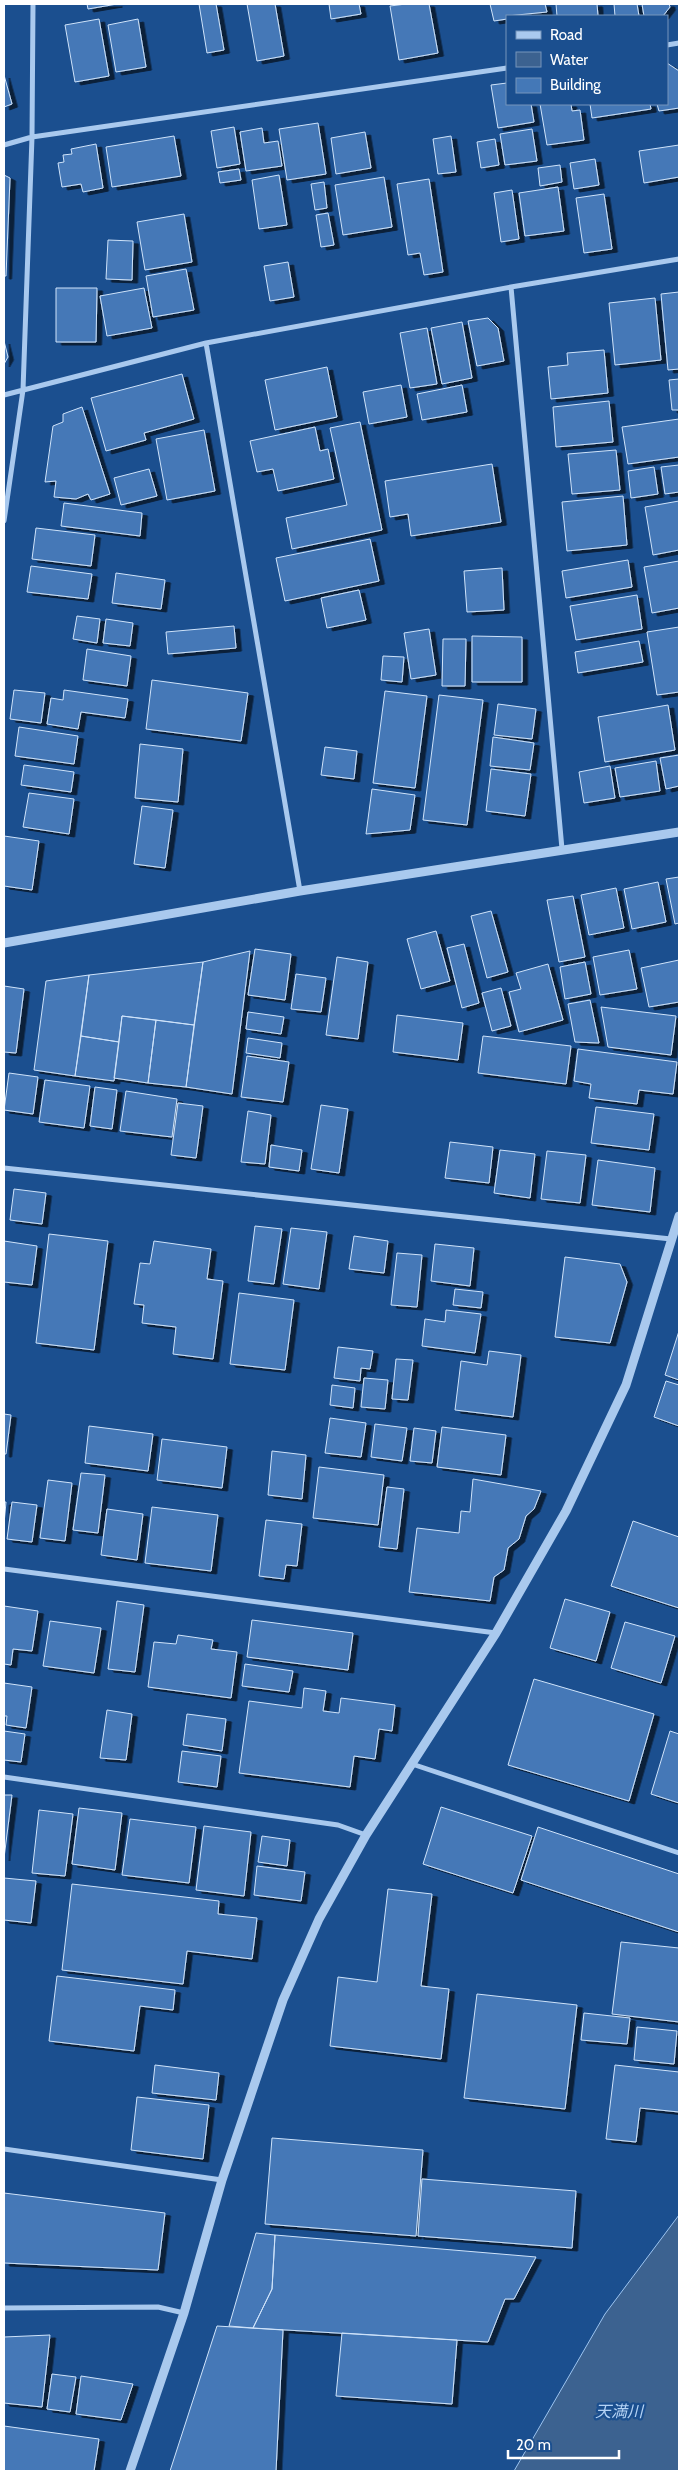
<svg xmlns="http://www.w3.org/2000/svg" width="683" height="2475" font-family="Cabin,'Noto Sans JP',sans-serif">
	<defs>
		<filter id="shadow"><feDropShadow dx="5.5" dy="3" stdDeviation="0" flood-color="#0009"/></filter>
	</defs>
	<rect width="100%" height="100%" fill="#1b4f8f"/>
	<path fill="#3c6290" stroke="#9cc4f0" d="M679,2215V2471H514L605,2314Z"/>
	<path fill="#4478b7" stroke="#cfe3fa" filter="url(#shadow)" d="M87,4H117L88,9Z
		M199,4H216L224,50L207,53Z
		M247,4H275L284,56L257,61Z
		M329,4H359L361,14L331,19Z
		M406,4H429L438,53L399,60L390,6Z
		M490,4H545L547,12L507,16V19L494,21Z
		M556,4H597L598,16H557Z
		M614,4H637L639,16H615Z
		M642,4H669L670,7L663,16H644Z
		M99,19L109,76L75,82L65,25Z
		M138,19L146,67L116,72L108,25Z
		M667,63L679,71V108L659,111L657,104H667Z
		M4,75L12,104L4,107Z
		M507,83V104H531L534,122L498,128L491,85Z
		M540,104H571L572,111L580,110L584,140L547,145Z
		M590,104H650L651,109L592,118Z
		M318,123L326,174L287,180L279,129Z
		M234,127L240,164L217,168L211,131Z
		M262,128L264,143L278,141L282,166L246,171L240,132Z
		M532,129L537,161L505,165L500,134Z
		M365,132L371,168L336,174L331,138Z
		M174,136L181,176L112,187L106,147Z
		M451,136L456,172L438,174L433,139Z
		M495,139L499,165L481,168L477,142Z
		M96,144L103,188L83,192L81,184L62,187L58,163L64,162L63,155L72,154L71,149Z
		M679,145V177L644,183L639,151Z
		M595,159L599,185L574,189L570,163Z
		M560,165L562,182L540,186L538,168Z
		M239,169L241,180L220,183L218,172Z
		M4,175L10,178L6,276H4Z
		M279,175L287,225L259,229L252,180Z
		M384,177L392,227L343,235L335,185Z
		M429,179L443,272L424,275L420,253L408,255L397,184Z
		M324,182L327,208L315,210L311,184Z
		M558,187L564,231L525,236L519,193Z
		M512,190L519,239L501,242L494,193Z
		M604,194L612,249L584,253L576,198Z
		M328,213L334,245L321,247L316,215Z
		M184,214L192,262L145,270L137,222Z
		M108,240L133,241L132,280L106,279Z
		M288,262L294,297L270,301L264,266Z
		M186,269L194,310L153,317L146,276Z
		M56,288H97L96,342H56Z
		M144,288L152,328L107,336L100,296Z
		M679,292V369L668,370L661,294Z
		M655,298L661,360L615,365L609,303Z
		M488,318L498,328L504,361L477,366L468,321Z
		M462,322L472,378L442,384L431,328Z
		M427,328L437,384L410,388L400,333Z
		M4,341L8,357L4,364Z
		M604,350L608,393L551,399L548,367L568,365L567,353Z
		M327,367L337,417L275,430L265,380Z
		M182,374L194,419L144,433L146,440L106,451L91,398Z
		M679,379V410H672L669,380Z
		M401,385L407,417L369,424L363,392Z
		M462,385L467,412L422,420L417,394Z
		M609,401L613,442L556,447L553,407Z
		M82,407L110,494L91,500L88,494L76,499L54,497L56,481L45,482L53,426L63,422V414Z
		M679,419V457L628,464L622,427Z
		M360,422L382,530L292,549L286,518L347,505L330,428Z
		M315,427L320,451L328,449L334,479L278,491L273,469L257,472L250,441Z
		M204,430L215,491L167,500L156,439Z
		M616,450L620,490L572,494L568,454Z
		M492,464L501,522L411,536L408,514L390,517L385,481Z
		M679,465V492L665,494L661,467Z
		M654,467L658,494L631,498L628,471Z
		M149,469L157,496L121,505L114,478Z
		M623,496L627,545L567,551L562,502Z
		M679,501V550L653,555L645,507Z
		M64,503L142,513L140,536L61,526Z
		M36,528L95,535L91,566L32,559Z
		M370,539L379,581L285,601L276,558Z
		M628,560L632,587L566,598L562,571Z
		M679,561V608L652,613L644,567Z
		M31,566L92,574L88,599L27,592Z
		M502,568L504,610L467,612L464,571Z
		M116,573L165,580L161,609L112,603Z
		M359,590L366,620L327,628L321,598Z
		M637,595L642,629L576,640L570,606Z
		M77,616L100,619L97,643L73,639Z
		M106,619L133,623L130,646L103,643Z
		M234,626L236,648L168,654L166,632Z
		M679,627V692L657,695L647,632Z
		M429,629L436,675L411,679L404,633Z
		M472,636L522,637V682H472Z
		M443,639H466L465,686H442Z
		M639,641L643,662L578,673L575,652Z
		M87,649L131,656L127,686L83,680Z
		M383,656L404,657L402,682L381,680Z
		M152,680L248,693L241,741L146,729Z
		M14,690L45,693L41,723L10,719Z
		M64,690L128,699L125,718L81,712L78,729L47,724L51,698L63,700Z
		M385,691L427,696L415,788L373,783Z
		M439,695L483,700L467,825L423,820Z
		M498,704L536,709L532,739L494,735Z
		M668,705L675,750L605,762L598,717Z
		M19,727L78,736L74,764L15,756Z
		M493,737L534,743L530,770L490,766Z
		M140,744L183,749L178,802L135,798Z
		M325,747L357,751L354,779L321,775Z
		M679,755V786L666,789L660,758Z
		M656,761L660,791L620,797L615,768Z
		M24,765L74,772L71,792L21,785Z
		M610,766L615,798L584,803L579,772Z
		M491,769L531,774L525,816L486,811Z
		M372,789L415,795L410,830L366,834Z
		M29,793L74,799L69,834L23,827Z
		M142,806L173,810L165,868L134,864Z
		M4,836L39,841L32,890L4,886Z
		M679,877V923L675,924L666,879Z
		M658,882L666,922L632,929L624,889Z
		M616,888L624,928L589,935L581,895Z
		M573,896L585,957L559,962L547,900Z
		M491,911L508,972L487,978L471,916Z
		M436,931L450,981L421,989L407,939Z
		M464,944L479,1003L462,1008L447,948Z
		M255,949L291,954L285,1000L248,995Z
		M629,950L637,989L600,995L593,957Z
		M250,951L232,1094L186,1087L203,962Z
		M337,957L368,962L358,1039L326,1035Z
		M679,960V1002L649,1007L641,968Z
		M203,962L194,1025L122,1016L119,1042L81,1036L89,975Z
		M585,962L591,994L565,999L560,967Z
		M548,964L563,1020L519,1032L509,992L521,989L516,973Z
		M296,974L326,978L321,1012L291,1009Z
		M89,975L75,1076L34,1070L46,981Z
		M4,986L24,989L16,1053L4,1052Z
		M501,988L511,1026L492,1031L482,993Z
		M590,1000L599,1043L575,1042L568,1004Z
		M601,1007L676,1016L671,1055L608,1047Z
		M248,1012L284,1017L281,1034L246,1029Z
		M397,1015L463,1023L458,1060L393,1052Z
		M122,1016L156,1020L148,1083L114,1078Z
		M156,1020L194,1025L186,1087L148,1083Z
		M81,1036L119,1042L114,1081L75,1076Z
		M483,1036L571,1046L566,1084L478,1073Z
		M248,1038L282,1043L280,1058L246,1053Z
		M578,1049L677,1062L673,1094L639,1090L637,1104L589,1098L591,1084L574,1081Z
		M247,1056L289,1062L283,1102L241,1097Z
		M9,1073L38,1077L33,1114L4,1110Z
		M45,1080L90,1086L84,1128L39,1122Z
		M95,1087L117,1090L112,1129L90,1126Z
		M126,1091L177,1099L172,1137L120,1131Z
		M178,1103L203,1106L196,1158L171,1155Z
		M321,1105L348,1109L339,1173L311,1169Z
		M596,1107L654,1114L649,1150L591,1143Z
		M248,1111L271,1115L265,1164L241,1162Z
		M450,1142L493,1147L489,1183L445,1178Z
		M271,1145L302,1150L299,1171L269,1167Z
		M500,1150L535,1154L530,1198L494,1193Z
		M547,1151L586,1155L580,1203L541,1199Z
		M598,1160L655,1168L650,1212L592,1205Z
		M14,1189L46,1193L42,1224L10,1220Z
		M255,1226L282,1229L274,1284L248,1281Z
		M291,1228L327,1232L319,1289L283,1284Z
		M49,1234L108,1241L94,1350L36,1343Z
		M354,1236L388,1241L384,1273L349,1269Z
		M4,1241L37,1246L32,1285L4,1282Z
		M154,1241L211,1249L207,1279L223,1281L213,1359L173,1354L176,1327L142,1323L144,1305L134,1304L140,1263L150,1264Z
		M435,1244L474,1248L470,1286L431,1281Z
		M397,1253L422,1255L417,1307L391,1305Z
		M565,1257L620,1264L627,1282L610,1343L555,1337Z
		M455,1289L483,1292L481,1308L453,1305Z
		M239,1293L294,1300L285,1370L230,1364Z
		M446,1310L481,1314L475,1353L422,1346L425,1319L445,1322Z
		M679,1331V1380L665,1375Z
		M338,1347L373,1351L370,1369L361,1368L360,1381L334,1378Z
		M489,1351L521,1355L513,1417L455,1410L461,1361L487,1365Z
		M396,1359L413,1360L408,1400L392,1399Z
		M364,1378L388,1380L385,1409L361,1407Z
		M666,1381L679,1385V1426L654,1417Z
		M332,1385L355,1388L353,1408L330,1405Z
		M4,1414L11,1415L6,1454H4Z
		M330,1418L366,1423L361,1457L325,1453Z
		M375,1424L407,1428L402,1461L371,1457Z
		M89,1426L153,1434L148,1471L85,1463Z
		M442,1427L506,1435L501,1475L437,1467Z
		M414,1428L436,1431L432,1463L410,1461Z
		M162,1439L227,1447L222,1488L157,1480Z
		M272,1451L306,1455L302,1499L268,1495Z
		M319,1467L384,1475L378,1525L313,1518Z
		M81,1473L105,1475L98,1533L73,1530Z
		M473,1479L541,1491L534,1509L526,1516L519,1539L508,1548L504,1570L494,1577L490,1601L409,1592L417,1528L459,1533L461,1511L470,1512Z
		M48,1480L72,1483L65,1541L40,1538Z
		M387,1487L404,1489L397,1549L379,1547Z
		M4,1502H6L4,1524Z
		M12,1502L37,1505L32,1542L7,1539Z
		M152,1507L218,1515L211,1571L145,1563Z
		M107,1509L143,1514L137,1560L101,1555Z
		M266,1520L302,1524L297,1566L286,1565L284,1579L259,1576Z
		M633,1521L679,1537V1608L611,1586Z
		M565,1599L610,1612L596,1661L550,1648Z
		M117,1601L144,1605L135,1672L108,1669Z
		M4,1606L38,1611L32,1651L13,1649L11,1665L4,1664Z
		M252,1620L353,1633L348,1670L247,1657Z
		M50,1621L101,1628L94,1673L43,1666Z
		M625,1622L675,1636L661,1683L611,1668Z
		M178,1635L213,1640L211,1649L237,1652L231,1698L148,1687L154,1642L176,1644Z
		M245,1664L293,1671L289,1692L242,1686Z
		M534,1679L654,1714L629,1801L508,1765Z
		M4,1683L32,1687L26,1728L6,1725L7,1716H4Z
		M304,1688L326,1691L323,1711L339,1713L341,1698L395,1705L392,1731L379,1729L375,1759L354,1756L350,1787L239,1773L249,1701L302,1708Z
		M107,1710L132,1714L126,1760L100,1758Z
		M187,1714L226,1719L222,1751L183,1745Z
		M4,1731L25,1734L21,1762L4,1760Z
		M670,1731L679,1734V1803L651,1794Z
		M182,1751L221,1756L217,1787L178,1782Z
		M4,1795H12L4,1858Z
		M441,1807L532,1836L513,1893L423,1864Z
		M79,1808L122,1813L115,1870L72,1864Z
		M39,1810L73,1814L65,1876L32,1873Z
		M130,1819L196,1827L189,1883L122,1875Z
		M204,1826L251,1832L244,1896L196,1890Z
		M538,1827L679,1874V1932L521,1880Z
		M262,1836L290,1840L287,1866L258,1862Z
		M257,1866L305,1872L301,1901L254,1895Z
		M4,1878L36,1881L31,1923L4,1920Z
		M72,1884L219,1901L218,1914L257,1918L252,1959L187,1951L183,1984L62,1970Z
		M388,1889L432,1894L421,1986L449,1989L441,2059L330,2046L338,1977L377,1982Z
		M621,1942L679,1948V2022L612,2014Z
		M57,1976L175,1990L173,2010L140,2006L134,2051L49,2041Z
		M477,1994L577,2005L565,2109L464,2098Z
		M584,2013L630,2018L627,2044L581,2040Z
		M637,2027L677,2031L674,2064L634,2060Z
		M155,2065L219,2073L216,2100L152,2093Z
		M615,2065L679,2072V2112L640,2108L636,2142L606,2139Z
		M137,2097L209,2105L203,2159L131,2150Z
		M272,2138L423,2150L416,2236L265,2224Z
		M422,2179L576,2191L572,2248L418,2236Z
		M4,2193L165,2213L158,2270L4,2263Z
		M256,2233L275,2235L272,2289L253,2328L229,2326Z
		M275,2235L536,2257L514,2299H505L488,2342L253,2328L272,2289Z
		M217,2326L283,2330L276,2471H170Z
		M342,2333L457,2340L452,2404L336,2396Z
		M50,2335L42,2407L4,2403V2337Z
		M52,2374L76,2377L70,2412L47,2409Z
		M81,2376L133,2384L121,2420L76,2414Z
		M4,2426L99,2439L94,2471H4Z"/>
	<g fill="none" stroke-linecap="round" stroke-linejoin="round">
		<path stroke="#a9c9ee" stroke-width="5" d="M667,45L679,43
			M4,145L32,137L507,68
			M511,287L562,849
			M206,343L300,891
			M4,395L206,343L511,287L679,259
			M4,521L23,390L32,137L33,4
			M4,1168L671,1239
			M4,1569L496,1633
			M412,1764L679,1853
			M4,1777L338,1825L366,1835
			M4,2149L222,2180
			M4,2308L158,2307L184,2313"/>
		<path stroke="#a9c9ee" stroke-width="9" d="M4,943L300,891L679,832
			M130,2471L184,2313L222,2180L283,2000L319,1919L366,1835L496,1633L566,1511L626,1385L679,1216"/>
	</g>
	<g text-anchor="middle" stroke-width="4.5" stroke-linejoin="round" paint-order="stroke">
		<g font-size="16" font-style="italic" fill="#b5d3f5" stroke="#1b4f8f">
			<text x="619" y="2417">天満川</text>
		</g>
	</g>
	<rect width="683" height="2475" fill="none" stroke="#ffffff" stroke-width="10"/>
	<rect x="506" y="15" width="162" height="90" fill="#1b4f8f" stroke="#7695bc"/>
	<rect x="516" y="31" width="25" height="8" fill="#a9c9ee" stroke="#7695bc"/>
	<text x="550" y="40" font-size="15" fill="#ffffff">Road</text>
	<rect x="516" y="52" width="25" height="15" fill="#3c6290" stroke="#7695bc"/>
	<text x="550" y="65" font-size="15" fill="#ffffff">Water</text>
	<rect x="516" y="78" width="25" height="15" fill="#4478b7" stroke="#7695bc"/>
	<text x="550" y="90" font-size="15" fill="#ffffff">Building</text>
	<path d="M508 2450v8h111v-8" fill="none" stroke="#ffffff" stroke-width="2.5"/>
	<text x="516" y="2450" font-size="15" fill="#ffffff" stroke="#1b4f8f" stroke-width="4" paint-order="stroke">20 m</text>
</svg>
